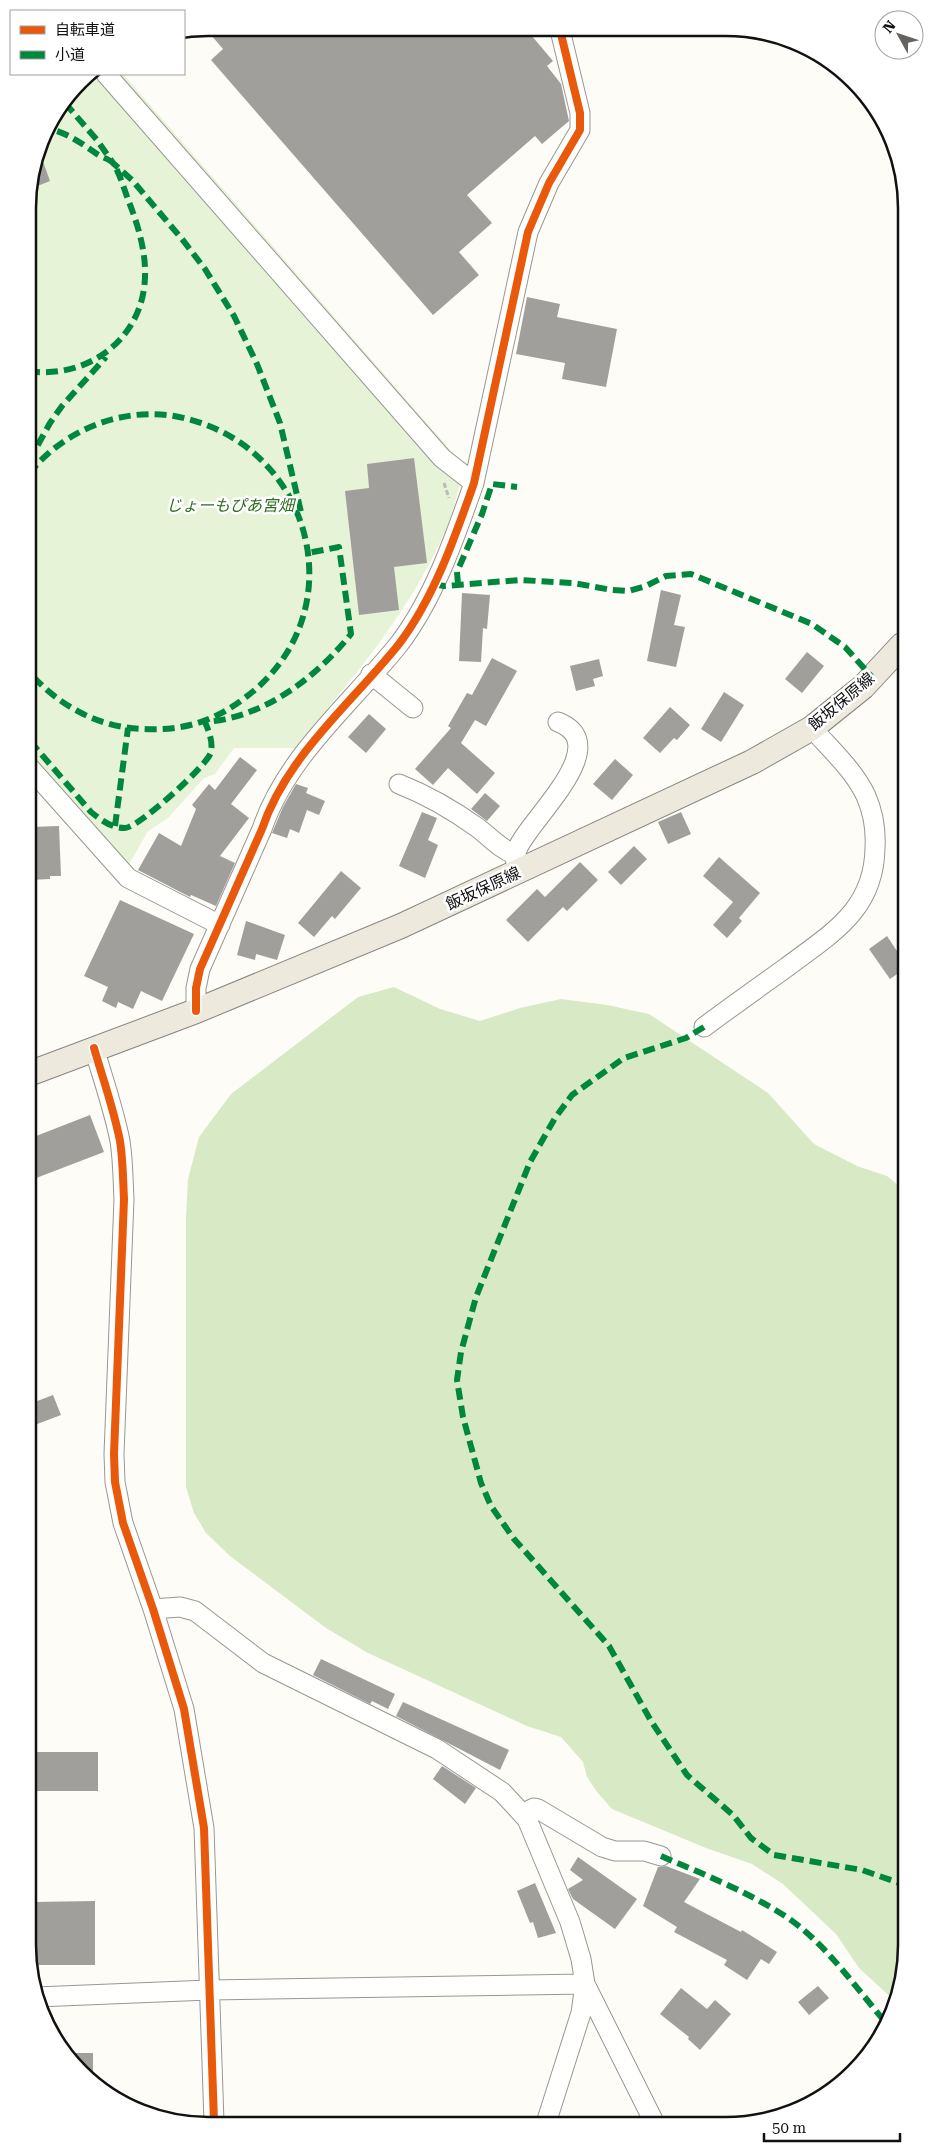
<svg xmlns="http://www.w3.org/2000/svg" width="934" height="2153" font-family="'Roboto Serif','Noto Sans JP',serif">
	<rect width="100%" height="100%" fill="#fdfcf7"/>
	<path fill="#e7f3d7" d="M88,74H123L465,467C458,489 453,515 443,536C407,616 350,681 295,748H234L215,774L204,778L168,818L148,831L128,866L30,757L28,196L46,129Z"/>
	<path fill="#d8eac5" d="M394,987L440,1009L480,1021L520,1008L561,999L607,1005L649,1014L768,1093L814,1144L857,1166L887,1176L904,1190L906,1956L896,2002L859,1968L836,1934L783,1884L752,1864L706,1848L612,1809L597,1792L587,1777L583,1762L561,1737L527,1726L368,1653L326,1628L230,1556L206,1533L194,1513L186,1487V1218L188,1179L199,1137L231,1094L358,997Z"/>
	<path fill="#a19f9c" d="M205,28L526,29L553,61L547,66L561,84L569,121L542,144L535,136L467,195L492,223L459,252L479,275L433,315L211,60L223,49Z
		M40,153L50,181L30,189L34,175Z
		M527,297L560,304L557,317L617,329L606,387L562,379L565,363L516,354Z
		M414,458L427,563L394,567L399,610L359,615L345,491L369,488L367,464Z
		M661,590L681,595L674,625L685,627L676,667L647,661Z
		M462,593L490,595L487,629L483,628L481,662L459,661Z
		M807,652L824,666L802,693L785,679Z
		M492,658L517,671L486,726L475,720L461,743L495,773L477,794L448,768L433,785L415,769L451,728L448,726L467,693L472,695Z
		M599,659L603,676L593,679L595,686L576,691L570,666Z
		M724,692L744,705L721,742L701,729Z
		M670,707L690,725L677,740L674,738L660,753L643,738Z
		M369,714L386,729L366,753L348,737Z
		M240,757L257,770L231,804L249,818L220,856L235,863L216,906L191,895L190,897L138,870L159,833L181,846L196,809L192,805L209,784L215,790Z
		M615,759L633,775L612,800L593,784Z
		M296,784L308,788L306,793L325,801L319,815L307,810L299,833L290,829L287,838L272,833L283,807Z
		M485,793L500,806L487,821L471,809Z
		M422,812L437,818L428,840L438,845L425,878L399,866Z
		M681,812L691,834L668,844L658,822Z
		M59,826L61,876H50V879L30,880L31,827Z
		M634,846L647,859L621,885L608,872Z
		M719,857L760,893L739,918L742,921L727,938L713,925L733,902L703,876Z
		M580,862L598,880L567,911L563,907L528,942L506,920L537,889L545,897Z
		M341,871L361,888L335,919L332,916L314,937L298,923Z
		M120,900L194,934L162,1001L141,991L133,1009L118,1002L116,1008L102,1001L108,987L84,976Z
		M246,921L285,935L277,960L256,954L255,960L237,955Z
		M887,936L903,960V970L890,979L869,949Z
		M90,1115L104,1152L31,1180V1138Z
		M53,1395L61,1415L32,1426V1403Z
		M321,1659L395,1694L388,1709L372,1701L370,1704L313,1675Z
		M403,1702L509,1750L500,1770L396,1716Z
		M33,1752H98V1791H33Z
		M442,1766L476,1788L465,1804L433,1779Z
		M578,1857L637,1899L615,1929L573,1899L568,1889L583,1880L570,1870Z
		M666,1866L700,1879L684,1902L741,1932L742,1930L777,1952L769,1964L761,1959L747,1980L724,1965L727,1960L674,1932L677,1927L643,1906L658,1867Z
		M535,1883L556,1933L538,1938L533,1922L530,1923L517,1891Z
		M95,1901V1965H34L33,1902Z
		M818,1986L829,1998L809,2015L798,2002Z
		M681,1988L707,2009L715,2000L731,2014L700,2050L688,2039L689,2037L660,2014Z
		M66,2053H93V2082L89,2080Z"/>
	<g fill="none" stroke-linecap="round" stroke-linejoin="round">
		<defs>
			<path id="minor" d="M106,74L442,458L474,483
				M371,674L413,708
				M30,768L128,878L220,925
				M399,784C427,795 453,810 478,828C490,837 501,850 516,855
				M518,872C516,865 514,858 517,850C527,821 617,745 558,722
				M196,1011V988L200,969L262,829C287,755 352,703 399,644C434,598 455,537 474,483L528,232L549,183L580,130V113L560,30
				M704,1027C731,1007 759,987 787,967C832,933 874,910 875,848C876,831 873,812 866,796C854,770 830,749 812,728
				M94,1048C103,1079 114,1110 120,1141C123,1160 123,1180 124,1199L114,1454L115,1482L123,1523L153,1609L184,1709L204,1828L214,2122
				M153,1609L180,1607L195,1611L263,1663L437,1749L502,1792L527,1819L570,1922L581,1959L585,1984L581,2013L547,2120
				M522,1814L534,1808L538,1809L602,1847L615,1851H644L661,1856
				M36,1997L209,1990L585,1984L653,2120"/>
			<path id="major" d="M31,1073L196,1011L401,926L752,762L812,728L863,687L902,645"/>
		</defs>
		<use href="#minor" stroke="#979795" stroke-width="21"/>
		<use href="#major" stroke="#858482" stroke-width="26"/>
		<path stroke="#b9b9b8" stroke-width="3" stroke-dasharray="5 2.5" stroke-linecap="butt" d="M444,483L449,498"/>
		<use href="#minor" stroke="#fffffe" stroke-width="19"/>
		<use href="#major" stroke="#ede9dc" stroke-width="24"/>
		<path stroke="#00873e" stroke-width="6" stroke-dasharray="12 6" stroke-linecap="butt" d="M65,103L97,140L113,163L132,180L182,239L205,269L234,316L257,364L280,423L301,512
			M28,371C88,380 144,338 145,276C146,252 138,225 129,202C125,192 119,171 113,163C109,159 101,157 97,154C78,141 69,134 47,128
			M29,461L50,423L62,406L106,357
			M29,474C62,431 121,407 174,416C312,440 359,612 246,697C215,721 184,731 144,729C99,728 59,706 29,672
			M434,584L444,586L520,580L573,583L612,590L629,591L646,586L666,576L691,574L812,624L845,647L872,677
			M458,584L457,572L482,514L492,484L517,487
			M30,741L91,812C101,820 111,828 125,828C138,828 209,764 211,752C213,741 209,732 205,722C263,718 316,678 351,634L339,547L308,553
			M115,826L128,728
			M704,1027L686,1038L624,1058L572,1095L555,1118L530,1162L476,1297L461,1352L457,1380L463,1417L481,1483L491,1506L514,1539L609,1646L651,1721L687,1775L733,1815L751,1838L774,1855L862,1870L902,1884
			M661,1856C703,1874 749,1892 788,1918C827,1945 856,1988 887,2024"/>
		<defs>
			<path id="cycleway" d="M196,1011V988L200,969L262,829C287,755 352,703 399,644C434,598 455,537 474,483L528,232L549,183L580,130V113L560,30
				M94,1048C103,1079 114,1110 120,1141C123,1160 123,1180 124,1199L114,1454L115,1482L123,1523L153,1609L184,1709L204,1828L214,2122"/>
		</defs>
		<use href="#cycleway" stroke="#fff" stroke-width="11"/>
		<use href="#cycleway" stroke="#e8590c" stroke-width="8"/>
	</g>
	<g text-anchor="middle" stroke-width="5" stroke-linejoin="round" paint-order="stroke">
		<g font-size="16" font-style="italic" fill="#2f6b1f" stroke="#fff">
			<text x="230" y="511">じょーもぴあ宮畑</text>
		</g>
		<g font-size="16" fill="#111" stroke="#fff">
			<text transform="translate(841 701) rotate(-40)" y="6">飯坂保原線</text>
			<text transform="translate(483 888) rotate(-25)" y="6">飯坂保原線</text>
		</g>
	</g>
	<path d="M0 0H934V2153H0ZM208 36H726A172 172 0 0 1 898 208V1945A172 172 0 0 1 726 2117H208A172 172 0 0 1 36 1945V208A172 172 0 0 1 208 36Z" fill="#fff" fill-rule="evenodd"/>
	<path fill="none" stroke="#111" stroke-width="2.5" d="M208 36H726A172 172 0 0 1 898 208V1945A172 172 0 0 1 726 2117H208A172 172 0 0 1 36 1945V208A172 172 0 0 1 208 36Z"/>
	<rect x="10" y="10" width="175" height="65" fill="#ffffff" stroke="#a0a0a0"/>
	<rect x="20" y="26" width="25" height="8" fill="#e8590c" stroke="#a0a0a0"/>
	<text x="55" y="35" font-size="15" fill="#111111">自転車道</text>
	<rect x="20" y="51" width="25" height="8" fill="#00873e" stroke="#a0a0a0"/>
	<text x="55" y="60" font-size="15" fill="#111111">小道</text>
	<g transform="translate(899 35) rotate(310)"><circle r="24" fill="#ffffff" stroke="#a0a0a0"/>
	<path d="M0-4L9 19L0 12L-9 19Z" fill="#646362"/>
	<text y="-8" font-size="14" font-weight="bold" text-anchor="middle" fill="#111111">N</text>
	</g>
	<path d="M764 2133v8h136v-8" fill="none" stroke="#111111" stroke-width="2.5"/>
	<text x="772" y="2133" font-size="15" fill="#111111" stroke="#ffffff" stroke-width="4" paint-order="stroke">50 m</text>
</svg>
